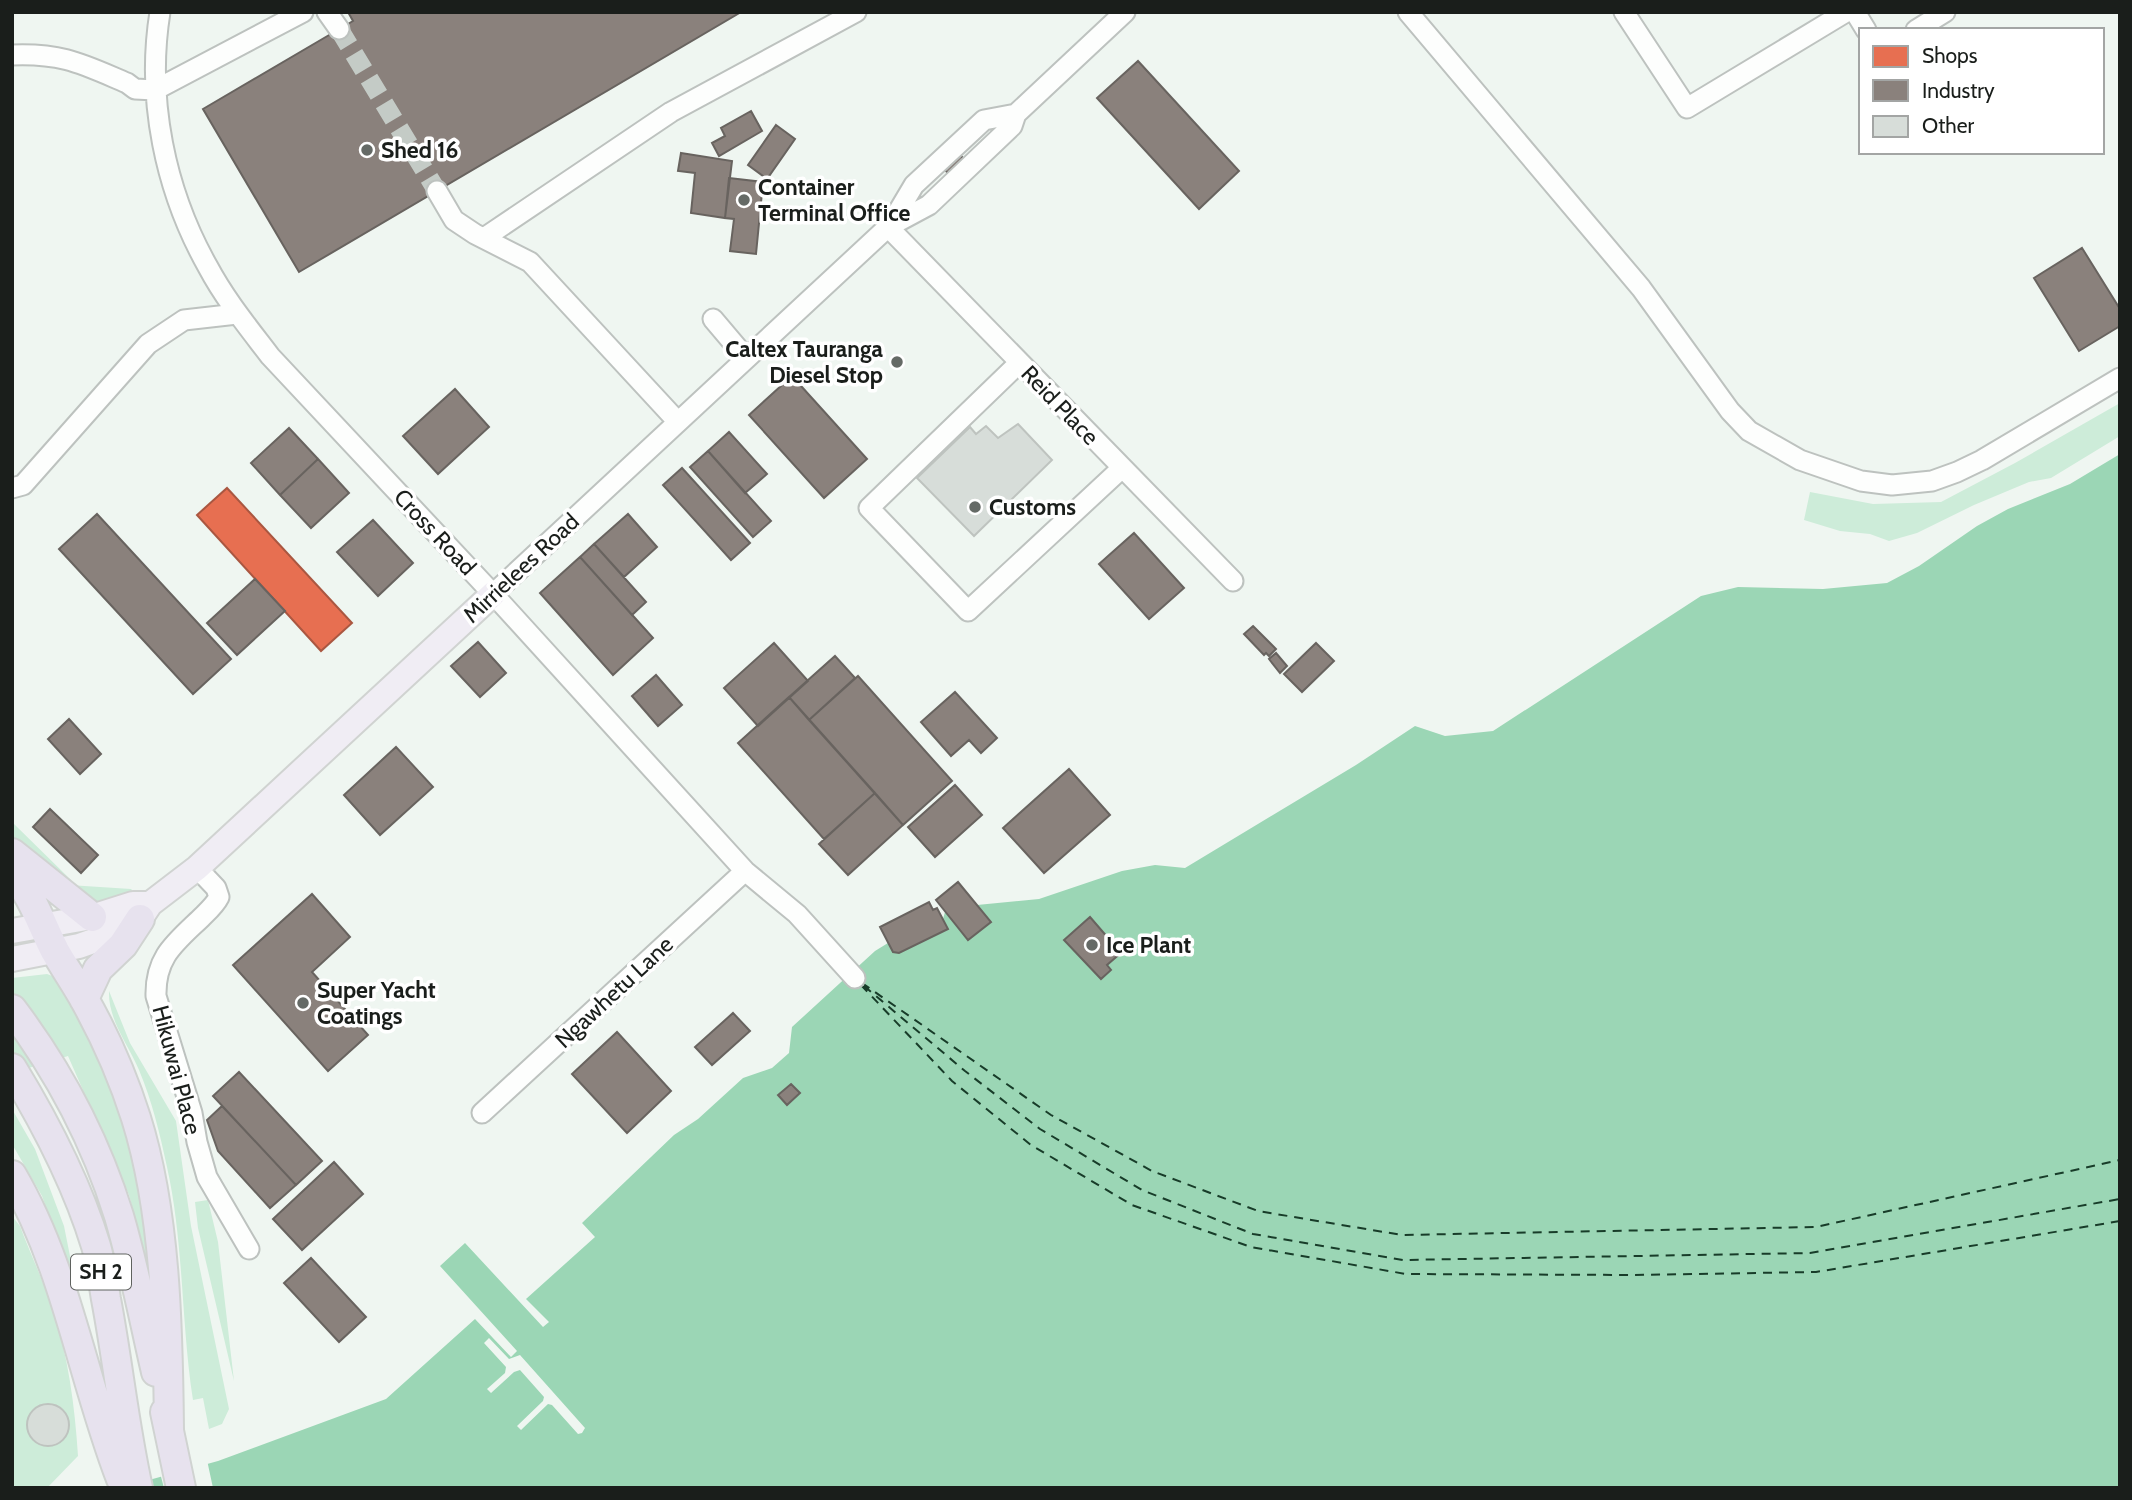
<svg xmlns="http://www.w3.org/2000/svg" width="2132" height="1500" font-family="Cabin,sans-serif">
	<rect width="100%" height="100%" fill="#eff6f1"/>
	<path fill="#cdecd9" d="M2120,403V436L2051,478L2029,482L1974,505L1917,533L1889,541L1870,534L1840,531L1804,520L1810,492L1873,504L1941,502L2015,463Z
		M12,822L71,880H67L12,842Z
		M69,885L131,889L132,890L131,893C99,905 96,907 69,885Z
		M47,974L55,977L79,1013L125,1114L144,1194L151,1265L148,1266L129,1195L68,1056L12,1073V978Z
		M109,991L130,1043L176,1121L191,1226L229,1409L222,1424L209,1429L203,1398L193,1400C181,1323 184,1243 167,1167C160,1134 152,1101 139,1070C128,1044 108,1020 109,991Z
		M12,1109L35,1149L64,1226L75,1281L72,1282L42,1196L12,1144Z
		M208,1200L218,1242L234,1381L198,1228L195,1202Z
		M12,1216L20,1226C30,1253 43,1280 52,1307C68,1354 75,1407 78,1456L47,1488H12Z"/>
	<path fill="#9bd6b5" d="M2120,454V1488H120L218,1461L386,1399L475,1319L511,1357L517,1351L440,1266L465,1243L543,1327L549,1322L526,1299L595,1237L582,1223L674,1135L698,1119L743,1078L772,1068L789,1053L792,1027L875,951L888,943L893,951L899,953L947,929L943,919L945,912L968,940L977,905L1039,899L1122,871L1155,865L1185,868L1356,765L1415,726L1445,736L1493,731L1701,596L1738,587L1823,589L1887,583L1919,566L1977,526L2008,509L2070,484Z"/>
	<path fill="#eff6f1" d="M489,1338L509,1359L520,1355L585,1428L582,1433L578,1434L552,1405L548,1404L521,1430L517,1426L543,1401L544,1397L520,1370L514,1372L491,1393L487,1389L505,1373L506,1367L484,1343Z
		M207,1460L213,1488H164L160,1473Z"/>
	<path fill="#e76f51" stroke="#aa5741" stroke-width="2" d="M227,488L352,623L321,651L197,515Z"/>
	<path fill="#8a817c" stroke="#68635f" stroke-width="2" d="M348,12H741L299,272L203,109L353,21Z
		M1138,61L1239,171L1199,209L1097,98Z
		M751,111L762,131L719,156L712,143L725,136L721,128Z
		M776,125L795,139L767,179L748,165Z
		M956,151L965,160L950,175L941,166Z
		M681,153L732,161L725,218L691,213L695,173L678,171Z
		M729,178L763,182L756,254L730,251L734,219L725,218Z
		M2082,248L2120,309V326L2079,351L2034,278Z
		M792,376L867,459L824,498L749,415Z
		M455,389L489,427L438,474L403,436Z
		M289,428L318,459L280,495L251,463Z
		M729,432L767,474L745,493L708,451Z
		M708,451L771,521L753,537L690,467Z
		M318,459L349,493L311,528L280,495Z
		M682,468L750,543L731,560L663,485Z
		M97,514L231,659L193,694L59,549Z
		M628,514L657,547L624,577L594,544Z
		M373,520L413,563L378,596L337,552Z
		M1134,533L1184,588L1149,619L1099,564Z
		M594,544L646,602L632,615L580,557Z
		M580,557L653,638L613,675L540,593Z
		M255,579L285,611L237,655L207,623Z
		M1253,626L1276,649L1269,656L1266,653L1264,655L1244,634Z
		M478,642L506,673L480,697L451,666Z
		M774,643L808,681L758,726L724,688Z
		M1316,643L1334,661L1302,692L1284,674Z
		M1276,653L1287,666L1280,673L1269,659Z
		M835,656L855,678L809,720L789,697Z
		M656,675L682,705L658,726L632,696Z
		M858,676L952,781L903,825L809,720Z
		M955,692L997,738L981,753L969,740L951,756L921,722Z
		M789,697L875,793L824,839L738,743Z
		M69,719L101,754L80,774L48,739Z
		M396,747L433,787L380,835L344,795Z
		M1069,769L1110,815L1044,873L1003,828Z
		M955,785L982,815L935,857L908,827Z
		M875,793L903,825L848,875L819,844Z
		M50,809L98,855L81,873L33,827Z
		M958,882L991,922L968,940L936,900Z
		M312,894L350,937L312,972L368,1035L328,1071L233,965Z
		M929,902L933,910L937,908L948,929L899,953L893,952L880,927Z
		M1090,917L1121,953L1107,965L1111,970L1101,979L1064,940Z
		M733,1013L750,1031L712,1065L695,1047Z
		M617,1032L671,1091L627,1133L572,1074Z
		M239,1072L322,1161L296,1185L213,1096Z
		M791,1084L800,1093L787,1105L778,1095Z
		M222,1106L296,1185L270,1208L218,1151L207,1120Z
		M334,1162L363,1194L302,1250L273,1219Z
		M311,1258L366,1317L339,1342L284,1283Z"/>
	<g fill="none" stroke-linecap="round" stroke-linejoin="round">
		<path stroke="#183c29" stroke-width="2" stroke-dasharray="9 7" stroke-linecap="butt" d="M862,983L1051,1115L1152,1171L1258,1211L1402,1235L1816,1227L2120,1160
			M861,985L952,1081L1031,1145L1132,1205L1251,1247L1406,1274L1633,1275L1816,1272L2120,1221
			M864,986L965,1071L1040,1129L1142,1190L1253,1234L1403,1260L1810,1253L2120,1199"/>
	</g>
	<path fill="#d7ddd9" stroke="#bec3bf" stroke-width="2" d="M1018,424L1052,460L974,536L917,478L970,427L976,434L986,426L998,438Z
		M27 1425a21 21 0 1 1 42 0a21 21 0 1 1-42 0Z"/>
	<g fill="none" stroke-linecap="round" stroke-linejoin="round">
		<path stroke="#c4cbc6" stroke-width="19" stroke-dasharray="19 10" stroke-linecap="butt" d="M339,29L437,191"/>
		<defs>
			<path id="minor" d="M160,12C146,99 165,191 208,267C225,299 248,327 270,356L493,594L745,871L797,914L855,978
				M327,12L339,29
				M1408,12L1641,288L1730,411L1749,431L1800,460L1861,481L1892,485L1932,481L1957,472L1982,460L2120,378
				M1624,12L1687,108L1846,12
				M1855,12L1866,30
				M1916,30L1945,12
				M12,55C63,53 82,64 127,83L135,89L155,90L303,12
				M437,191L454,220L475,234L530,262L678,422
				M888,227L1233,581
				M889,227L914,185L984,120L1016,114
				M484,238L671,112L856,12
				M713,319L746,358
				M1019,363L869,508L968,611L1122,468
				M12,488L23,485L148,344L184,320L237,314
				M493,594L888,227L929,205L1012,126L1016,114L1125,12
				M197,868L216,888L219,897C215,905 208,911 201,918C175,943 155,957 156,996L192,1113L197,1142L207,1177L249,1249
				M482,1113L745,871"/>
			<path id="major" d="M12,931L92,917L133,904H150
				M12,959L79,946L113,934L140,919L150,904L197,868L493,594"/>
			<path id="highway" d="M12,853L92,917
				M12,872C33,896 41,924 55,951C64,967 74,981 83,997C104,1034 123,1077 136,1118C166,1213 168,1330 169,1429
				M84,999L98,969L123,945L140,919
				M12,1009C59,1071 96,1142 119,1216C134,1267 144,1320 156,1372
				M12,1068C46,1124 77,1183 96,1246C101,1263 103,1281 106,1299C118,1362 124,1425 138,1488
				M12,1175C67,1269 82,1378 121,1479
				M165,1412L181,1488"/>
		</defs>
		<use href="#minor" stroke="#bdc2bf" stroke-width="23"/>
		<use href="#major" stroke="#d0d3d1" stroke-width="28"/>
		<use href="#highway" stroke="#d0d3d1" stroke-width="32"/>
		<use href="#minor" stroke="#fdfefd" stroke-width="19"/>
		<use href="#major" stroke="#f0edf4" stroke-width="24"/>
		<use href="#highway" stroke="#e7e2ee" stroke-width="28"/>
	</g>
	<g fill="#656a66" stroke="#fff" stroke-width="2.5">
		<circle cx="367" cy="150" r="7"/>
		<circle cx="744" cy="200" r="7"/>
		<circle cx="897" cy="362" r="7"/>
		<circle cx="975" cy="507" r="7"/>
		<circle cx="1092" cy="945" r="7"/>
		<circle cx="303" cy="1003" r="7"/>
	</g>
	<g text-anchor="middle" stroke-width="7" stroke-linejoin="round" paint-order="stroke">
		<rect fill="#fff" stroke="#5f625f" stroke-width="2" x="71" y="1254.5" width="60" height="35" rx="5"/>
		<g font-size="21" font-weight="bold" fill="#1a1e1b">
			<text x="101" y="1279">SH 2</text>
		</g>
		<g font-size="23" font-weight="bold" fill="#1a1e1b" stroke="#fff" text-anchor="start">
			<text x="381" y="158">Shed 16</text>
			<text x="758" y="195">Container<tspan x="758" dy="26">Terminal Office</tspan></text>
			<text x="883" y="357" text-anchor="end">Caltex Tauranga<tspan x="883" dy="26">Diesel Stop</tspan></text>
			<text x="989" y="515">Customs</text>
			<text x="1106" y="953">Ice Plant</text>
			<text x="317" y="998">Super Yacht<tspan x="317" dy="26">Coatings</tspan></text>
		</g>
		<g font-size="23" fill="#1a1e1b" stroke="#fff">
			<text transform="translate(1060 405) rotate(46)" y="8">Reid Place</text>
			<text transform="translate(435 532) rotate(47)" y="8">Cross Road</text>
			<text transform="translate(521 568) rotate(-43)" y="8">Mirrielees Road</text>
			<text transform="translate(614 992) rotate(-43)" y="8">Ngawhetu Lane</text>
			<text transform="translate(177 1070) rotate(75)" y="8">Hikuwai Place</text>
		</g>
	</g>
	<rect width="2132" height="1500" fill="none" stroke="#1a1e1b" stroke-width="28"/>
	<rect x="1859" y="28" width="245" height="126" fill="#ffffff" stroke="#a3a5a4" stroke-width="2"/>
	<rect x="1873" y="46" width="35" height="21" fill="#e76f51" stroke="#a3a5a4" stroke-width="2"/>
	<text x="1922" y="63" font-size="21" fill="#1a1e1b">Shops</text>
	<rect x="1873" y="80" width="35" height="21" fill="#8a817c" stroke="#a3a5a4" stroke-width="2"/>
	<text x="1922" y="98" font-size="21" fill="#1a1e1b">Industry</text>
	<rect x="1873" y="116" width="35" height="21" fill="#d7ddd9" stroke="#a3a5a4" stroke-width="2"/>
	<text x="1922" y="133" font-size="21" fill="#1a1e1b">Other</text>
</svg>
